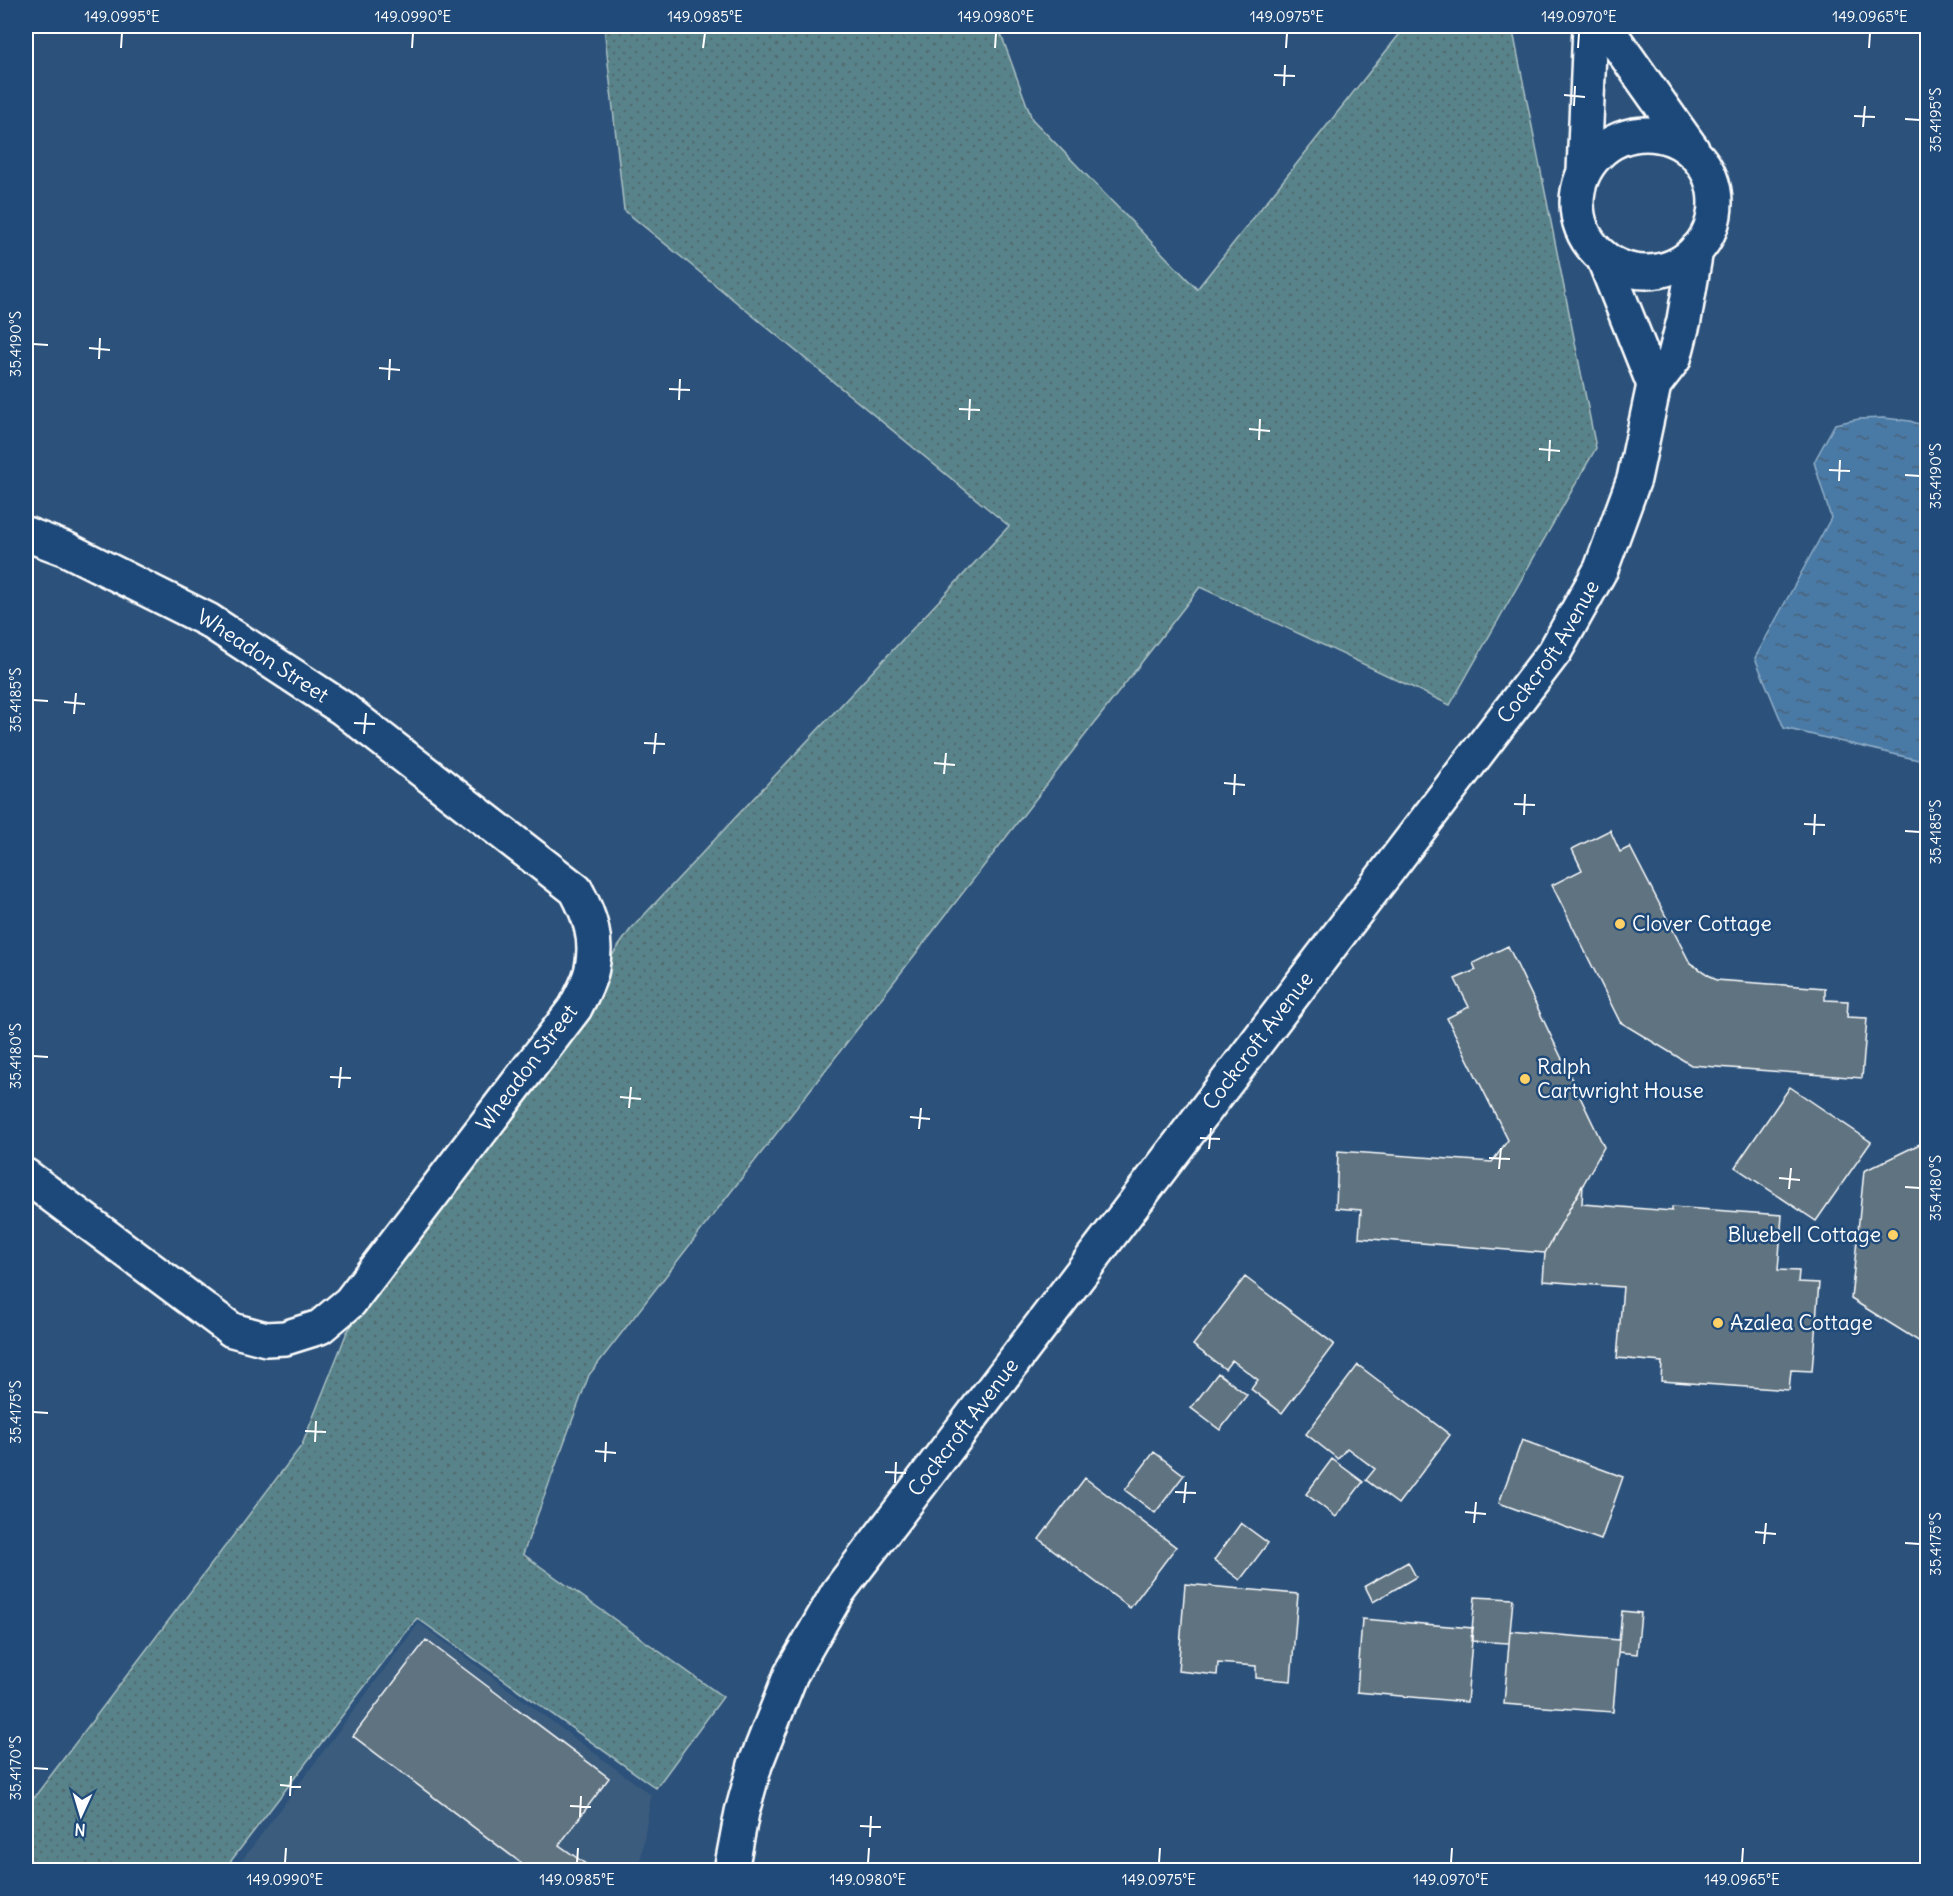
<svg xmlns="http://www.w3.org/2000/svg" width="1953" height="1896" font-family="Delius,sans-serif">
	<defs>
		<pattern id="park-dots" width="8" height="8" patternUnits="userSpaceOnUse" patternTransform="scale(1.5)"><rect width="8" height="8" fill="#58838a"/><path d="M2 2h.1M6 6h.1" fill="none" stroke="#536a6e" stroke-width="1.8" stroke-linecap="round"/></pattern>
		<pattern id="water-ripples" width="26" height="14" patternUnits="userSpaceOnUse" patternTransform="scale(1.5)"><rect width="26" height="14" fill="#4879a5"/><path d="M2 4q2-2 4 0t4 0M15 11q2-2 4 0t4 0" fill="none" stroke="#4a6278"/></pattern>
	</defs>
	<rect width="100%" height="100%" fill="#2c527b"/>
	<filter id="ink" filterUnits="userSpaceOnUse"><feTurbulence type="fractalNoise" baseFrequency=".0167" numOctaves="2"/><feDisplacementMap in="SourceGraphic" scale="12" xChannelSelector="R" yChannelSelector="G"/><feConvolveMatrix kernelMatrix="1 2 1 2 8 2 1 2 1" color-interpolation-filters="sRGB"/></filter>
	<g filter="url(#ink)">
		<path fill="#3b5c7d" d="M419,1623L651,1795L639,1870H235Z"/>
		<path fill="url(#park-dots)" stroke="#acc1c4" stroke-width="1.5" d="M604,26H998L1032,119L1197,289L1406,26H1512L1596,448L1450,705L1200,587L589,1375L523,1554L723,1697L656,1788L417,1618L224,1870H26V1808L302,1445L347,1332L630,930L1009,526L624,210Z"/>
		<path fill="url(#water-ripples)" stroke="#91afc9" stroke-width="1.5" d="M1884,418L1910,421L1927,427V762L1784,728L1755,658L1831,518L1814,462L1835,424L1859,419Z"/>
		<path fill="#5f7381" stroke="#fff" stroke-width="1.5" d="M1610,830L1620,852L1630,847L1690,963L1716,980L1825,988V1000L1848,1001L1847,1017L1867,1018L1862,1078L1691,1065L1620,1022L1552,885L1582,870L1572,849Z
			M1508,946L1604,1147L1545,1253L1359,1238L1361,1210L1336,1208L1338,1151L1492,1162L1508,1140L1447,1018L1469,1007L1455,979L1476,970L1473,963Z
			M1790,1087L1871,1142L1816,1221L1735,1167Z
			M1928,1140V1347L1851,1299L1864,1171Z
			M1583,1184L1582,1204L1672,1211V1207L1782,1215L1778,1270L1799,1271L1798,1282L1819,1283L1812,1371L1791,1370L1789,1390L1661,1381L1662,1362L1617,1358L1623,1287L1543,1281L1545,1253Z
			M1245,1277L1334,1344L1282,1413L1251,1389L1258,1380L1232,1360L1225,1369L1193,1345Z
			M1358,1365L1450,1435L1398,1504L1366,1480L1375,1469L1347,1448L1338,1459L1306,1434Z
			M1218,1373L1247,1395L1220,1430L1191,1408Z
			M1522,1440L1623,1477L1601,1540L1499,1503Z
			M1154,1452L1184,1475L1155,1513L1125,1490Z
			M1332,1459L1363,1482L1336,1517L1306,1494Z
			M1085,1478L1176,1547L1130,1608L1039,1539Z
			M1241,1523L1268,1543L1240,1580L1214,1560Z
			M1408,1562L1416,1577L1373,1602L1365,1586Z
			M1185,1584L1298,1594L1291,1681L1256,1678V1666L1218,1663L1217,1675L1178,1671Z
			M1475,1597L1513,1599L1509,1643L1471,1641Z
			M1622,1611L1641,1613L1637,1654L1618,1652Z
			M1362,1619L1473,1628L1467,1702L1357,1692Z
			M1510,1631L1619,1640L1613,1712L1504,1704Z
			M426,1640L609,1778L559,1845L594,1870H516L521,1863L353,1736Z"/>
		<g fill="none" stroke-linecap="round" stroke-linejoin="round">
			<defs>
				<g id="minor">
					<path d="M1605,26L1692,149"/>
					<circle cx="1646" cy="203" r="69"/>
					<path d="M1584,171L1590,26"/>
					<path d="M1603,257L1654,385"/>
					<path id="s1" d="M26,534L66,549L208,620L342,708L576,890C590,916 598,939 592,968C590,981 581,996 575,1008L350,1302L320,1327L285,1338L266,1339L232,1330L26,1176"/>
					<path id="s2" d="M731,1870L742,1812L755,1765L791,1674L838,1592L1555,651L1601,569L1634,479L1654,385L1674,359L1684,320L1696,250"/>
				</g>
			</defs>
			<use href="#minor" stroke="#fff" stroke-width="38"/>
			<use href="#minor" stroke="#1f4a7a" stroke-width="33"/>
		</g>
	</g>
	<path fill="none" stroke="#fff" stroke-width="2" d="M121,48L122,33M412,48L413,33M703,48L705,33M995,48L996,33M1286,48L1287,33M1578,48L1579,33M1869,48L1870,33M1274,75L1295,76M1284,86L1285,65M1564,95L1585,97M1574,106L1575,86M1854,116L1875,117M1905,119L1920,120M1863,127L1865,106M33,344L48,345M89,348L110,350M99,359L100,338M379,368L400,370M389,380L390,359M669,389L690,390M679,400L680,379M959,409L980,410M969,420L970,399M1249,429L1270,431M1259,440L1260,419M1539,449L1560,451M1549,461L1550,440M1829,470L1850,471M1905,475L1920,476M1839,481L1840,460M33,700L48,701M64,702L85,704M74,714L76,693M354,723L375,724M364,734L366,713M644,743L665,744M654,754L656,733M934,763L955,765M944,774L946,753M1224,783L1245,785M1234,795L1235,774M1514,804L1535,805M1524,815L1525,794M1804,824L1825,825M1905,831L1920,832M1814,835L1815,814M33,1056L48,1057M330,1077L351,1078M339,1088L341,1067M620,1097L641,1099M629,1108L631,1087M910,1117L930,1119M919,1129L921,1108M1200,1138L1220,1139M1209,1149L1211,1128M1489,1158L1510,1159M1499,1169L1501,1148M1779,1178L1800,1180M1905,1187L1920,1188M1789,1189L1791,1168M33,1412L48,1413M305,1431L326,1432M315,1442L316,1421M595,1451L616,1453M605,1462L606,1442M885,1472L906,1473M895,1483L896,1462M1175,1492L1196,1493M1184,1503L1186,1482M1465,1512L1486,1514M1474,1523L1476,1502M1755,1532L1776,1534M1905,1543L1920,1544M1764,1544L1766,1523M33,1768L48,1769M280,1785L301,1787M290,1796L291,1776M570,1806L591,1807M580,1817L581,1796M860,1826L881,1827M870,1837L871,1816M285,1863L286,1848M577,1863L578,1848M868,1863L869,1848M1159,1863L1160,1848M1451,1863L1452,1848M1742,1863L1743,1848"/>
	<g fill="#ffd166" stroke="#1f4a7a" stroke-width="2">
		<circle cx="1620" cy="924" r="6"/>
		<circle cx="1525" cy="1079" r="6"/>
		<circle cx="1893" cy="1235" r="6"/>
		<circle cx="1718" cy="1323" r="6"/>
	</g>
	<g text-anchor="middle" stroke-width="5" stroke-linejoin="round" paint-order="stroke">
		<g font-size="21" fill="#fff" stroke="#1f4a7a">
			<text dy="7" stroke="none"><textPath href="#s2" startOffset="1479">Cockcroft Avenue</textPath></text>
			<text dy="7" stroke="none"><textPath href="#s1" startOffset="267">Wheadon Street</textPath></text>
			<text dy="7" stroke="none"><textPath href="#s2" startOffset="993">Cockcroft Avenue</textPath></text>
			<text transform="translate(527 1068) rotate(-53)" y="7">Wheadon Street</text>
			<text dy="7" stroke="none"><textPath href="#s2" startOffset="507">Cockcroft Avenue</textPath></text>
		</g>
		<g font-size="21" fill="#fff" stroke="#1f4a7a" text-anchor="start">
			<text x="1632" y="931">Clover Cottage</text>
			<text x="1537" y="1074">Ralph<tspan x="1537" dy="24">Cartwright House</tspan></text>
			<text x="1881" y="1242" text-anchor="end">Bluebell Cottage</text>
			<text x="1730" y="1330">Azalea Cottage</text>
		</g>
	</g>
	<rect width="1953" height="1896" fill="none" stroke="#1f4a7a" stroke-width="66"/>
	<g transform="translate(81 1815) rotate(184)" stroke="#1f4a7a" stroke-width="4.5" paint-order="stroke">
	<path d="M0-4.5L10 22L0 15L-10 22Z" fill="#ffffff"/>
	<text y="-9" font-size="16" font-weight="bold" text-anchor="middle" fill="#ffffff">N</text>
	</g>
	<rect x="33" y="33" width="1887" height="1830" fill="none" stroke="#fff" stroke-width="2"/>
	<g font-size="15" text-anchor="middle" fill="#fff">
		<text x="122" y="22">149.0995°E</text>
		<text x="413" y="22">149.0990°E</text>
		<text x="705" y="22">149.0985°E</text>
		<text x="996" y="22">149.0980°E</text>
		<text x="1287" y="22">149.0975°E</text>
		<text x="1579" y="22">149.0970°E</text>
		<text x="1870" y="22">149.0965°E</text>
		<text transform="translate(1936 120) rotate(-90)" y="5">35.4195°S</text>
		<text transform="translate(16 344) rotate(-90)" y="5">35.4190°S</text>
		<text transform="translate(1936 476) rotate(-90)" y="5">35.4190°S</text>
		<text transform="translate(16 700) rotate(-90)" y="5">35.4185°S</text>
		<text transform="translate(1936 832) rotate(-90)" y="5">35.4185°S</text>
		<text transform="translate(16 1056) rotate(-90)" y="5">35.4180°S</text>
		<text transform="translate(1936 1188) rotate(-90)" y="5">35.4180°S</text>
		<text transform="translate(16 1412) rotate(-90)" y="5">35.4175°S</text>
		<text transform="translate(1936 1544) rotate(-90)" y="5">35.4175°S</text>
		<text transform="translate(16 1768) rotate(-90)" y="5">35.4170°S</text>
		<text x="285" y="1885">149.0990°E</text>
		<text x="577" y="1885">149.0985°E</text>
		<text x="868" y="1885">149.0980°E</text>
		<text x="1159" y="1885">149.0975°E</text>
		<text x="1451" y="1885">149.0970°E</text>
		<text x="1742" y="1885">149.0965°E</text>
	</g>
</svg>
